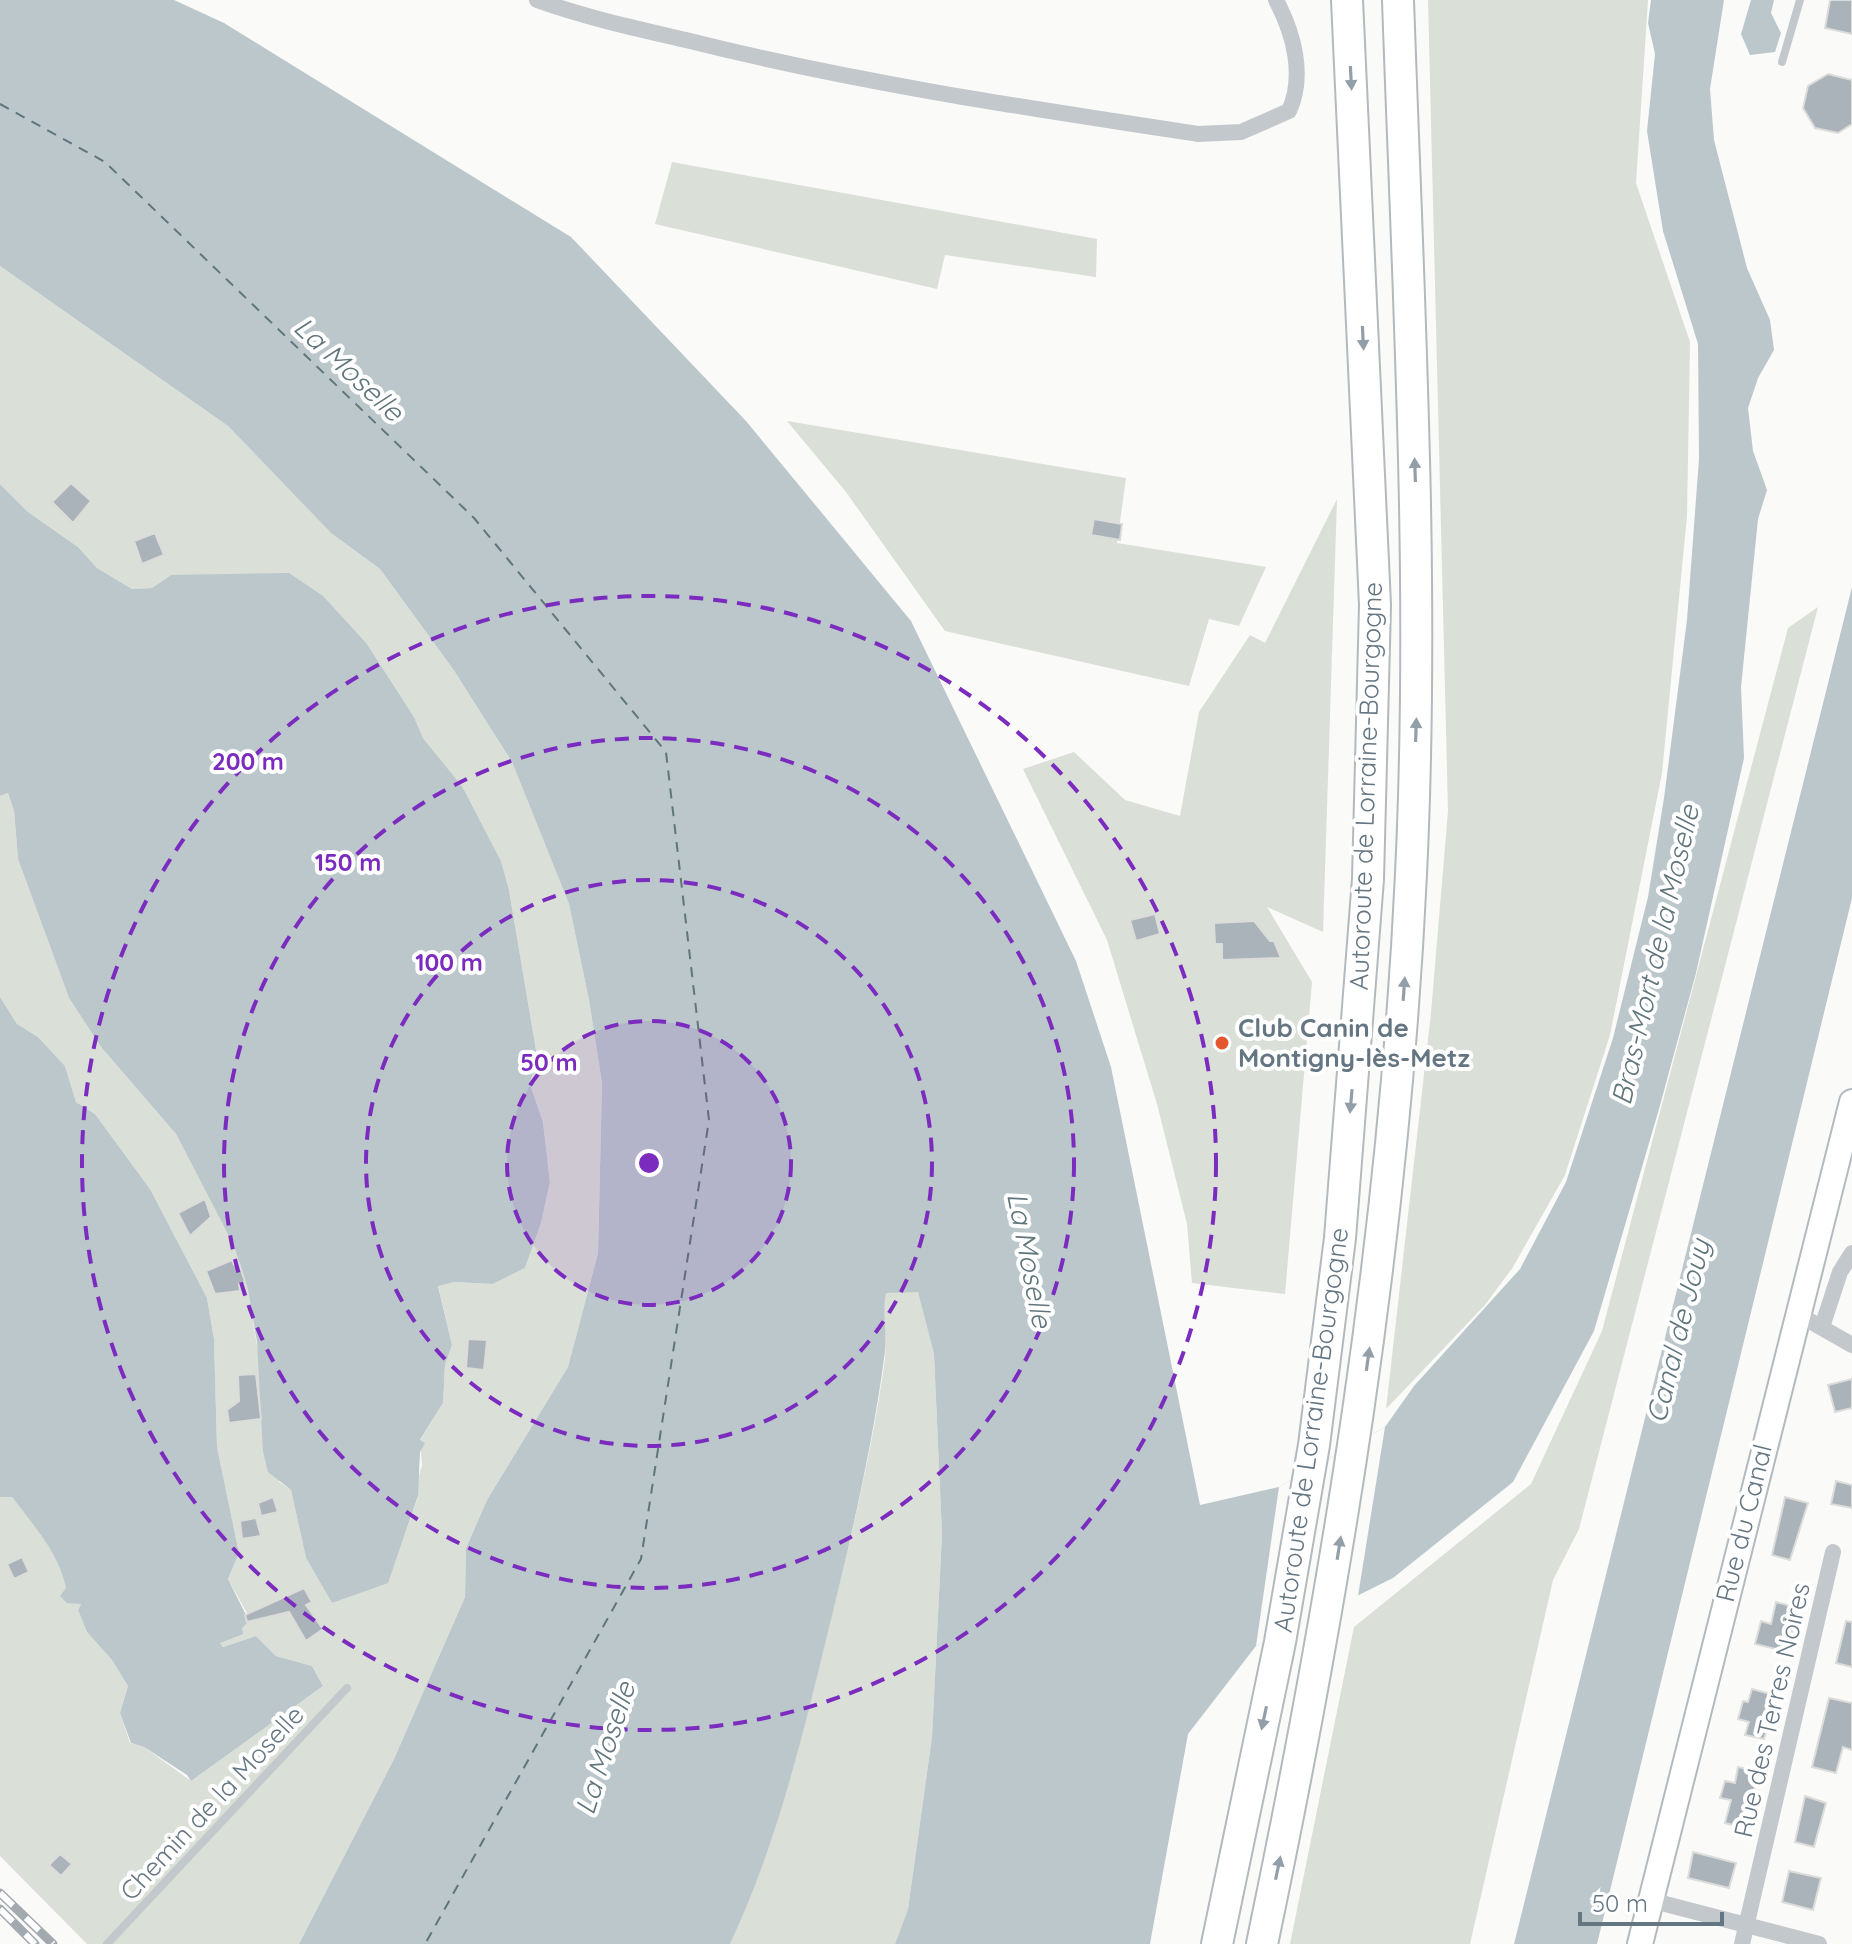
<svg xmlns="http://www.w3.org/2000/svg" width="1852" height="1944" font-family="Quicksand,sans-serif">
	<rect width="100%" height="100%" fill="#fafaf8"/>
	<path fill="#dadfd7" d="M1428,0H1648L1636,183L1690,342L1687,516L1662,773L1610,1035L1565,1175L1513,1267L1485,1305L1386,1409L1431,1013L1448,811Z
		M672,162L1097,239L1096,277L945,255L937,289L655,224Z
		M0,266L228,426L331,533L380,569L453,669L512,762L569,904L589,1000L602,1083L598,1253L568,1367L487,1500L466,1548L465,1597L394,1759L299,1944H87L0,1856V1497H12C24,1512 37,1527 47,1543C61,1564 64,1586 81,1604L78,1610L87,1632L112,1660L128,1686L120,1713L130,1743L144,1747L191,1781L323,1686L312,1666L276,1656L256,1636L223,1647L219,1643L242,1628L248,1615L228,1579L239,1553L217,1447L214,1339L207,1298L150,1189L95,1114L76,1102L65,1066L38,1037L17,1024L0,997V796L8,793L14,811L18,859L69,998L101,1047L176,1134L234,1246L248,1290L279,1482L291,1490L306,1558L332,1603L388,1582L418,1497L415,1490L422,1465L420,1441L443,1403L445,1365L452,1345L438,1285L454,1282L493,1284L525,1268L541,1223L550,1182L543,1122L530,1084L537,1056L509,890L501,861L462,786L423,738L414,717L367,644L224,577L171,575L152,588L132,589L97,568L78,547L28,512L0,484Z
		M787,421L1126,478L1117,543L1266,567L1239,626L1209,619L1189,686L945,631L846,492Z
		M1337,499L1323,932L1267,907L1312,982L1285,1294L1192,1283L1187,1224L1157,1104L1107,940L1023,769L1074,752L1125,800L1180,816L1199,712L1250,635L1265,643Z
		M1818,607L1579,1529L1553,1580L1470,1944H1290L1354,1627L1531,1484L1602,1331L1788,628Z
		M901,1290L918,1291L934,1354L942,1534L932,1737L908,1909L895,1944H730C775,1846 801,1743 826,1638C849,1547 872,1452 885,1359C887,1337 882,1315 886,1292Z"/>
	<path fill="#bbc7cb" d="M0,0H174L224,23L571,237L746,421L911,621L1076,961L1111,1067L1200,1505L1279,1487L1385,1427L1414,1386L1520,1269L1566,1182L1613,1038L1648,897L1664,798L1687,620L1699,459L1698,344L1663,231L1647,131L1655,54L1648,23L1651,0H1724L1710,89L1714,140L1747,268L1770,320L1774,350L1758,378L1748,408L1753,451L1767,490L1758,519L1741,687L1744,758L1696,973L1659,1109L1594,1331L1513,1482L1393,1578L1256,1646L1188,1734L1150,1944H895L908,1909L932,1737L942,1534L934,1354L918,1292L886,1293C882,1315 888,1337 884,1359C871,1455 848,1551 825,1644C800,1747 775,1848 730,1944H299L394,1759L465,1597L466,1548L487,1500L568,1367L598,1253L602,1083L589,1000L569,904L512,762L453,669L380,569L331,533L228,426L0,266Z
		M1751,0H1774L1771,13L1781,33L1775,52L1750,55L1741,34Z
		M0,484L28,512L78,547L97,568L132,589L152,588L171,575L289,573L323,596L367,644L414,717L423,738L462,786L501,861L509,890L537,1056L530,1084L543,1122L550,1182L541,1223L525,1268L493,1284L454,1282L438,1286L452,1345L445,1365L443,1403L420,1440L425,1443L420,1452L418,1496L388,1583L332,1603L306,1558L291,1490L268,1472L263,1451L257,1342L248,1290L234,1246L176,1134L101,1047L69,998L18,859L14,811L8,793L0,796Z
		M1852,587V898L1597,1944H1514Z
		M0,997L17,1024L38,1037L65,1066L76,1102L95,1114L150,1189L207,1298L214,1339L217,1447L239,1553L228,1579L249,1621L242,1628L243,1634L220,1643L223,1647L256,1636L276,1656L312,1666L323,1686L191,1781L187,1775L144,1747L131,1743L120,1713L128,1686L112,1660L87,1632L78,1610L81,1604L67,1603L60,1596L66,1588C59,1553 34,1526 12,1497H0Z"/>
	<path fill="#fafaf8" d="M1385,1427L1358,1596L1256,1646L1279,1487Z"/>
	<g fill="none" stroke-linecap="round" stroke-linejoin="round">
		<path stroke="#60757c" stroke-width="2" stroke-dasharray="10 8" stroke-linecap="butt" d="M0,104L105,162L474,518L666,752L709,1120L641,1559L425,1944"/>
	</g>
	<path fill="#aab3b9" stroke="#dcdcda" stroke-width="2" d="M1830,0H1852V34L1825,28Z
		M1828,74L1852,80V124L1838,133L1815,128L1803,108L1808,86Z
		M71,483L91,501L73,523L52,502Z
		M1094,519L1122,524L1120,540L1091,535Z
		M155,533L164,555L142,564L134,541Z
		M1155,914L1160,934L1136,941L1130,920Z
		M1254,921L1270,941H1274L1281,958L1222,960V944H1215L1214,923Z
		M205,1199L211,1217L190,1236L178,1213Z
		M232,1260L234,1265L239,1263L245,1282L239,1284L240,1291L215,1294L206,1271Z
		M468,1339L487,1340L484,1370L466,1368Z
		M256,1374L261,1419L229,1423L227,1410L239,1401L238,1375Z
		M1852,1379V1408L1835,1412L1828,1385Z
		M1836,1481L1852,1485V1508L1831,1504Z
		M273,1497L278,1512L261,1516L258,1503Z
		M1785,1497L1808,1503L1790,1560L1772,1555Z
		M256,1518L261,1536L242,1539L240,1521Z
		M22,1557L29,1572L14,1579L7,1564Z
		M304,1588L312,1602L306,1605L323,1629L306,1641L289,1612L247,1622L245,1615Z
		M1776,1602L1798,1608L1788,1650L1784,1651L1755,1644L1761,1621L1771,1624Z
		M1846,1621L1852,1622V1667L1836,1663Z
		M1752,1689L1778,1696L1764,1739L1745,1735L1749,1722L1738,1719L1743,1701L1748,1702Z
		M1829,1698L1852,1703V1750L1843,1747L1836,1773L1812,1767Z
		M1738,1767L1757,1771L1750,1817L1744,1828L1725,1823L1731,1800L1720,1798L1725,1781L1735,1783Z
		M1805,1796L1826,1803L1814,1847L1795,1842Z
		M1693,1852L1736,1863L1729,1888L1688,1878Z
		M60,1854L72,1864L61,1876L49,1865Z
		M1789,1871L1821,1878L1813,1910L1782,1902Z"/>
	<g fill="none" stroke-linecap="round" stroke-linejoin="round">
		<defs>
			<path id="secondary" d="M1640,1944L1852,1102"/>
			<path id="highway" d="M1217,1944L1280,1642L1314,1445L1340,1238L1368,879L1375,605L1347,0
				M1262,1944C1336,1589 1394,1238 1411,874C1425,583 1408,292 1398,0"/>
		</defs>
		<use href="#secondary" stroke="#b3babf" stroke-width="28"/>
		<use href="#highway" stroke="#b4b9bd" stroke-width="34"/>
		<path stroke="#c3c8cc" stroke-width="8" d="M1782,62L1800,0
			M107,1944L347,1688"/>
		<path stroke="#c3c8cc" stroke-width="16" d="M537,0C587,18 639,29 690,41C858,83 1027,108 1198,134L1241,132L1289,111C1305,76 1294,34 1276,0
			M1796,1313L1852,1345
			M1822,1327L1840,1272L1852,1253
			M1650,1900L1819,1944
			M1742,1944L1833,1552"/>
		<use href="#secondary" stroke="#fff" stroke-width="24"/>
		<use href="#highway" stroke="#fff" stroke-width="30"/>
		<defs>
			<path id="rail" d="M0,1893L53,1944
				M0,1909L35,1944"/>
		</defs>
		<use href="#rail" stroke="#a2aab0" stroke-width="9"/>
		<use href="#rail" stroke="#fff" stroke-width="6" stroke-dasharray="18" stroke-linecap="butt"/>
	</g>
	<defs><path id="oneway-solid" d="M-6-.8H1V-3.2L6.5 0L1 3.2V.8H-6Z" transform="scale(2)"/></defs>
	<g fill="#939fa8">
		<use href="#oneway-solid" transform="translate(1351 78) rotate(87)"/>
		<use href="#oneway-solid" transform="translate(1363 338) rotate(87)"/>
		<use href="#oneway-solid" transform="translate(1415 470) rotate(-92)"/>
		<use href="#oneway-solid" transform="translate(1416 730) rotate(-88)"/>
		<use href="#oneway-solid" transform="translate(1404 989) rotate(-86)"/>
		<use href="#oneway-solid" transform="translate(1351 1101) rotate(95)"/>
		<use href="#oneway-solid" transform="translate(1368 1359) rotate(-82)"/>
		<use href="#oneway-solid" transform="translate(1339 1548) rotate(-81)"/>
		<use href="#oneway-solid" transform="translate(1264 1718) rotate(102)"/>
		<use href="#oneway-solid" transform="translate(1278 1868) rotate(-78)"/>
	</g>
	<circle cx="649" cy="1163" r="142" fill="#7b2cbf" fill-opacity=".12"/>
	<g fill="none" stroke="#7b2cbf" stroke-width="4" stroke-dasharray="14 10">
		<circle cx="649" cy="1163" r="142"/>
		<circle cx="649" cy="1163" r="283"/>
		<circle cx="649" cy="1163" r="425"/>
		<circle cx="649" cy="1163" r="567"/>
	</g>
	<circle fill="#e4572e" stroke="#fff" stroke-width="3" cx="1222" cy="1043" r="8"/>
	<g text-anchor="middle" stroke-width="8" stroke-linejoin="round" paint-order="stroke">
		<g font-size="26" fill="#657683" stroke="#fff">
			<text transform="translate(1366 786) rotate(-88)" y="9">Autoroute de Lorraine-Bourgogne</text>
			<text transform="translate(1311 1430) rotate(-82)" y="9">Autoroute de Lorraine-Bourgogne</text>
			<text transform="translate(1744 1523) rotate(-76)" y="9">Rue du Canal</text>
			<text transform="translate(1772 1710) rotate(-77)" y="9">Rue des Terres Noires</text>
			<text transform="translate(212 1803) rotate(-47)" y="9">Chemin de la Moselle</text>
		</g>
		<g font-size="26" font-weight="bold" fill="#657683" stroke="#fff" text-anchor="start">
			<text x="1238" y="1037">Club Canin de<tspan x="1238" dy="30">Montigny-lès-Metz</tspan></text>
		</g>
		<g font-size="28" font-style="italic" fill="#60757c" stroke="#fff">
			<text transform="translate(349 369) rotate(43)" y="10">La Moselle</text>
			<text transform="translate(1655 955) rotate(-77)" y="10">Bras-Mort de la Moselle</text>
			<text transform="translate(1030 1260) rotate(79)" y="10">La Moselle</text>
			<text transform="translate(1678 1331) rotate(-76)" y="10">Canal de Jouy</text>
			<text transform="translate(605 1748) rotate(-72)" y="10">La Moselle</text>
		</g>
	</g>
	<circle cx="649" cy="1163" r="12" fill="#7b2cbf" stroke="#fff" stroke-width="4"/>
	<g font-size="24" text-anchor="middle" font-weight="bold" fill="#7b2cbf" stroke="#fff" stroke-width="8" stroke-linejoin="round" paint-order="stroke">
		<text x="248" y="770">200 m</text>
		<text x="348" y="871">150 m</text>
		<text x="449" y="971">100 m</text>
		<text x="549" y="1071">50 m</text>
	</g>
	<path d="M1580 1912v12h142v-12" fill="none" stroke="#657683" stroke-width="4"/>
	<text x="1592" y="1912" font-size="24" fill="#657683" stroke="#ffffff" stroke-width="6" paint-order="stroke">50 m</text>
</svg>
